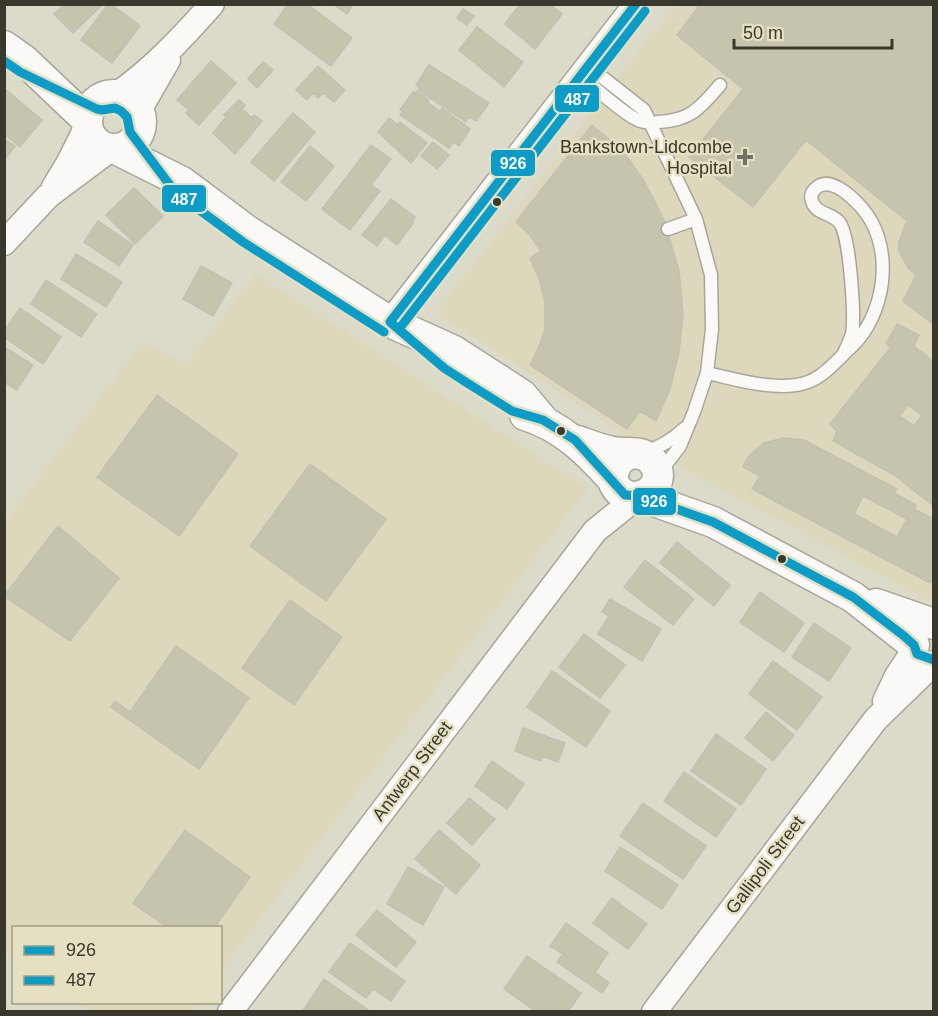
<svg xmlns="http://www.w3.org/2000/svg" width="938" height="1016" font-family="Arial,sans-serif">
	<rect width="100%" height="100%" fill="#dcdac9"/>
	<path fill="#ddd8bc" d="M675,5H933V600L929,601L645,448L440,316L438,310Z
		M256,274L588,488L221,971L220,928H14L13,957L5,951L4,523L142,342L185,364Z
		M77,1003H197L190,1012L90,1011Z"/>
	<path fill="#c7c4ae" stroke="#c2c0b2" stroke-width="1.5" fill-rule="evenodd" d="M65,4H103L73,33L54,14Z
		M108,4H111L140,26L112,63L81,40Z
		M288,4H307L352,38L331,66L274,24Z
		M333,4H353L347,14Z
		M550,4L562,14L535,49L505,24L520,4Z
		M700,4H934V325L903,301L916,275L908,268L899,251V242L907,221L806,140L753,207L689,157L743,89L677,35Z
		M463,9L474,16L467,25L457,18Z
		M477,27L523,62L504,87L459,50Z
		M211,61L236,83L199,125L186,113L189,110L177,100Z
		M263,62L273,70L257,88L248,79Z
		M429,65L489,103L476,121L469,117L466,122L418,90L420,88L416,85Z
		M318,66L345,90L334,102L323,93L318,98L313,93L307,100L296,90Z
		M5,89L42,120L20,147L4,134Z
		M416,91L429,100L427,102L440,111L442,108L470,129L459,146L454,142L449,148L400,115L403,111L400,110L413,92L415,93Z
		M239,100L245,105L242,109L252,118L254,115L262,121L235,154L213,133L226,117L224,115Z
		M293,113L315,132L274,181L251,162Z
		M389,118L398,125L400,122L427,143L411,163L378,132Z
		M592,125L623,151L644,181L664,220L679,271L683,315L679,352L670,389L656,421L640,411L627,429L530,365L538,349L545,330V302L539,278L530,258L541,251L530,235L516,222Z
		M4,139L15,146L4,161Z
		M433,142L449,155L437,169L421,156Z
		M371,145L391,159L371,185L380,191L350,230L322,209Z
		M310,146L334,166L306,201L281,182Z
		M134,188L163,216L135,244L106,215Z
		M391,199L415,217L412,222L413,223L397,245L385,235L377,246L362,235Z
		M98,221L133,245L119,266L84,242Z
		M76,254L122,282L106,307L61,279Z
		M201,266L232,283L213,316L183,299Z
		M46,280L97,314L81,337L31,304Z
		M20,308L61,337L43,364L4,337V331Z
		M897,324L919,335L914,346L934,362V506L894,475L833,441L837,431L830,424L891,347L886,344ZM908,405L922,415L914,426L900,416Z
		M4,347L33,365L17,390L4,382Z
		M157,395L238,454L179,536L97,477Z
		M783,438L804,440L897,489L894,493L916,505L914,509L934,519V577L930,583L752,489L760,476L743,467L748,457L764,443ZM863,496L907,519L897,537L854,514Z
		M310,464L386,519L326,601L250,546Z
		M58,526L119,578L70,641L4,596Z
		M677,542L730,585L714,606L660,563Z
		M645,560L694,599L673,625L624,587Z
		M760,592L804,623L784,652L740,622Z
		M610,599L661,629L642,661L598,634L609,616L602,612Z
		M290,600L342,637L294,705L242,668Z
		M814,623L851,648L829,681L792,657Z
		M584,634L625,665L600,698L559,667Z
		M176,646L249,698L199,769L111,707L115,701L130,712Z
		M773,661L822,697L797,730L749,694Z
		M552,671L610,711L586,747L527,707Z
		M766,712L794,735L773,761L745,738Z
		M523,728L565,743L558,762L542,756L541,761L515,751Z
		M716,734L766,769L741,805L691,771Z
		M492,761L524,784L507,809L475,786Z
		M684,772L736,809L716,837L664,801Z
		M469,798L495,819L472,845L447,823Z
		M643,803L706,846L683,879L620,836Z
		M185,830L250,877L214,928H168L133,903Z
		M439,830L480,865L456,894L415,859Z
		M620,847L678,885L662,909L605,871Z
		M408,867L444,887L423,925L387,904Z
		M612,898L647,924L628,949L593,923Z
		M377,910L416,942L396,967L356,935Z
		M566,923L608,953L595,972L609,983L602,993L557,962L563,954L550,946Z
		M350,943L405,981L391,1001L373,989L366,998L329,972Z
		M527,956L581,993L568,1012H537L504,989Z
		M324,979L371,1012H302Z"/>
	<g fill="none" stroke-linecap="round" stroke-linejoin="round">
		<defs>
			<path id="service" d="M588,66L644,110L696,219L711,275L712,329L707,373L694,412L680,446L667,463L657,469
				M580,76C596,88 620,111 636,119C643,123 652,123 659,122C691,120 700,108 720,85
				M668,229L696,219
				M707,373C735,379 766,389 796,385C815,383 828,370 841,357C846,351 852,347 857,341C888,305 893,242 861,207C852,197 829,174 815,189C812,192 810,196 812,201C815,214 832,213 839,222C850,234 855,316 852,334C850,341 846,348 843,355
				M644,452C660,448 673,439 685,428"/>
			<path id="minor" d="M116,95C152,70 183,37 212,4
				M138,112L168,60
				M54,187L68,164L87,126
				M4,243L48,196L111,149
				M390,322L636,4
				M885,701L897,676L915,649
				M230,1012L595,531L637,497
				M654,1012L876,719L934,663"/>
			<path id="tertiary" d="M4,46L25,61L87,120
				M87 122a27 27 0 1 1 54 0a27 27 0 1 1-54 0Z
				M116,149L182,182L249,232L390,322L454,351L522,395L543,420
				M525,415C562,426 588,452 613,480
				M578,441C589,445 601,450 613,452C628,455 645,448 655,465C670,493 621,514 612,477L617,462L629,453
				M640,496L713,522L853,597L914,645
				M876,604L934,624"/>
		</defs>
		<use href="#service" stroke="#a8a699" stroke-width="15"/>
		<use href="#minor" stroke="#a8a699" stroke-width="27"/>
		<use href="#tertiary" stroke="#a8a699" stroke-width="33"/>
		<use href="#service" stroke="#faf9f7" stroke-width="12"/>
		<use href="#minor" stroke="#faf9f7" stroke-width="24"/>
		<use href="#tertiary" stroke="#faf9f7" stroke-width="30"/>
		<defs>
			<path id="bus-1" d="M390,322L444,368L464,381L512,411L543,420L575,440L625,495L640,496L713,522L853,597L904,636L914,645L917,654L934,660
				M390,322L636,4"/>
			<path id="bus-2" d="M4,61L20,72L97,109L102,110L115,108L121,111L127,117L130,132L175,192L243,242L384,332
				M399,329L645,11"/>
		</defs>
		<use href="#bus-1" stroke="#e4e0c1" stroke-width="14"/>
		<use href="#bus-2" stroke="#e4e0c1" stroke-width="14"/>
		<use href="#bus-1" stroke="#0c9cc8" stroke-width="9"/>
		<use href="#bus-2" stroke="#0c9cc8" stroke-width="9"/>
	</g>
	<path fill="#737163" stroke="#e4e0c1" stroke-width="2" d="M742 148h6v6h6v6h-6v6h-6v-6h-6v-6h6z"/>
	<g fill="#3a382c" stroke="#e4e0c1" stroke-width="2">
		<circle cx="497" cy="202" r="5"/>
		<circle cx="561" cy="431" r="5"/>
		<circle cx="782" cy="559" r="5"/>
	</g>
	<g text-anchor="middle" stroke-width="5" stroke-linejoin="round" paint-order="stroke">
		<g font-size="18" fill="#3a382c" stroke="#e4e0c1" text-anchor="end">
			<text x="732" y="153">Bankstown-Lidcombe<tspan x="732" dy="21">Hospital</tspan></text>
		</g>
		<g font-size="18" fill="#3a382c" stroke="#e4e0c1">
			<text transform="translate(412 771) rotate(-53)" y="6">Antwerp Street</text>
			<text transform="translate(765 865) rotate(-53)" y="6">Gallipoli Street</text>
		</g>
	</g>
	<g stroke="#e4e0c1" stroke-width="2">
		<rect x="554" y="84" width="46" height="29" rx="6" fill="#0c9cc8"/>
		<rect x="490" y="149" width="46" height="28" rx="6" fill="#0c9cc8"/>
		<rect x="161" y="184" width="46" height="29" rx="6" fill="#0c9cc8"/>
		<rect x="632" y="487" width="45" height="29" rx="6" fill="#0c9cc8"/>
	</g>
	<g font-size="16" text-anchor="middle" font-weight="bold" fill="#fff">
		<text x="577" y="105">487</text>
		<text x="513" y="169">926</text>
		<text x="184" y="205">487</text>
		<text x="654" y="507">926</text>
	</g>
	<rect width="938" height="1016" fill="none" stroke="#3a382c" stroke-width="12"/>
	<rect x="12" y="926" width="210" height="78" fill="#e4e0c1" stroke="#a09d85" stroke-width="1.5"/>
	<rect x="24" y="946" width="30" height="9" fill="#0c9cc8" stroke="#a09d85" stroke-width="1.5"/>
	<text x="66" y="956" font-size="18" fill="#3a382c">926</text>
	<rect x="24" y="976" width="30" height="9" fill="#0c9cc8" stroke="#a09d85" stroke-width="1.5"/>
	<text x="66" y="986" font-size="18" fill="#3a382c">487</text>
	<path d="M734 39v9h158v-9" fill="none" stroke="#3a382c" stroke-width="3"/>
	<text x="743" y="39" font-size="18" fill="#3a382c" stroke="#e4e0c1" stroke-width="4.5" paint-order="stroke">50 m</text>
</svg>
